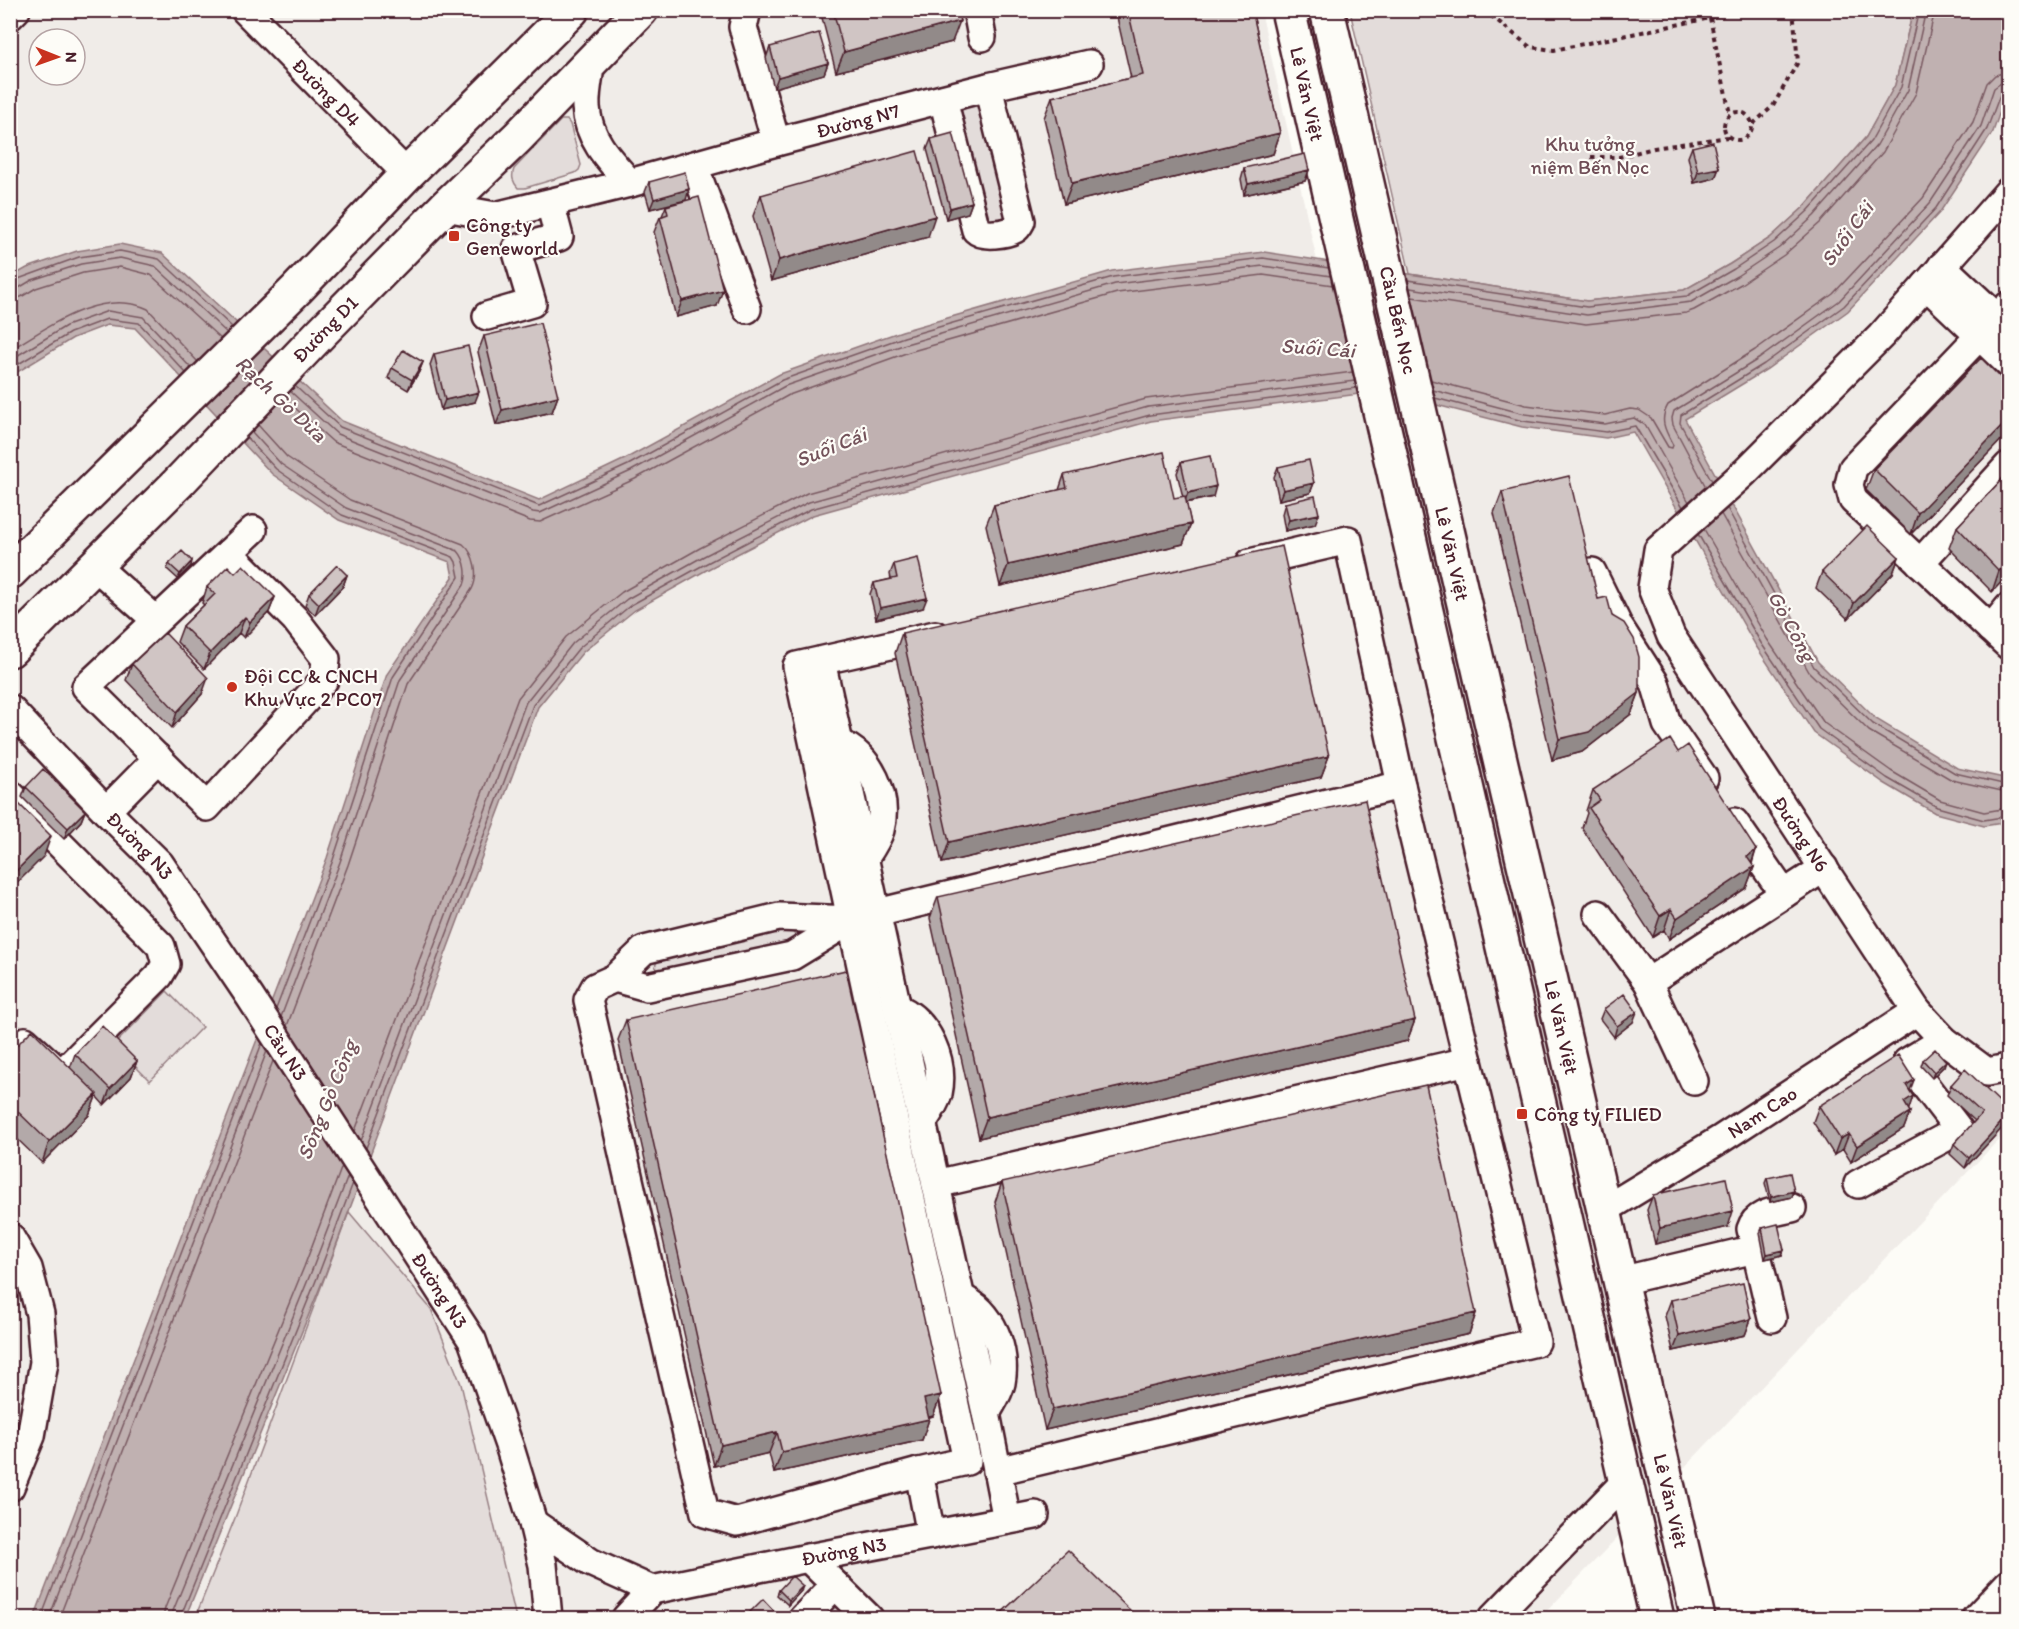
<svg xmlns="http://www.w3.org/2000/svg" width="2019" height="1629" font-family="Itim,sans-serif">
	<rect width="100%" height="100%" fill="#fdfcf7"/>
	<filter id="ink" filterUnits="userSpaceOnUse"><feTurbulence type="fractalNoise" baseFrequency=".0167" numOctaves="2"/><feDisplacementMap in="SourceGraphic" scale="12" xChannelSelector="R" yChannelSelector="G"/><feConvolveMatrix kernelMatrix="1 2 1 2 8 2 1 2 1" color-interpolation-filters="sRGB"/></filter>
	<g filter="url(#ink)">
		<path fill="#f0ece8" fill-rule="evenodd" d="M11,11H1261L1347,395L1382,391L1522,427L1606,438L1685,419L1767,369L1848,311L1993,132L2008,88V1130L1540,1618H11ZM39,39H75V75H39Z"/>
		<path fill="#e3dcda" stroke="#967e82" stroke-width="1.5" d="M1350,11H1913L1895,85L1866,137L1804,207L1770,238L1730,264L1684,290L1587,301L1410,274Z
			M974,104L984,111L1011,206L1006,219L984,224L958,112Z
			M561,120H567L570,124L581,165L579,170L575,173L525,188H518C513,182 511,177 514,169Z
			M788,926L795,935L790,946L662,977L655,966L660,956Z
			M167,991L202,1027L150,1081L114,1045Z
			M349,1212L431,1309L461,1384L516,1618H195L235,1518Z"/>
		<path fill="#c0b1b1" stroke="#91777b" stroke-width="1.5" d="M1913,11H2008V88L1993,132L1940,212L1848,311L1767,369L1685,419L1818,662L1876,719L1957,768L2004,778L2008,777V822L1984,826L1935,813L1884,783L1814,733L1756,646L1633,432L1606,438L1522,427L1382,391L1151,421L813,515L710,568L635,610L583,652L538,707L325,1275L185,1618H34L327,858L387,674L453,577L450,562L339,520L272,474L135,328L107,325L73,338L11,376V277L27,268L77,251L120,244L162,253L342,421L539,500L625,459L780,374L902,331L1112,271L1264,252L1587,301L1684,290L1730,264L1770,238L1804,207L1866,137L1895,85Z"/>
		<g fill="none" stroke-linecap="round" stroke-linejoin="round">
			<path stroke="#795961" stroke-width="1.5" d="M1408,280L1587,307L1687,296L1734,269L1774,242L1808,211L1871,141L1901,87L1919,10
				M10,282L79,257L120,251L159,259L232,327
				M1410,288L1587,315L1691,302L1737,276L1779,248L1814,216L1877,145L1908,90L1926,10
				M10,290L17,289L32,280L81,264L120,258L155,266L227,333
				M1412,297L1586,324L1686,313L1694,310L1741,284L1784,255L1820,223L1883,152L1916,93L1935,10
				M10,299L21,297L36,288L83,273L120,267L151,275L221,339
				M10,350C48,327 102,287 148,309L198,362
				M10,360L66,326L108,311L143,317L191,368
				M10,369L70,333L107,319L139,323L186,373
				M1431,380L1526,405L1605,415L1630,409L1639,410L1651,418L1668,447L1672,448L1673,445C1665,430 1659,420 1668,405L1755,350L1833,294L1923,198L1973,122L1987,83L1995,75L2008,72
				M295,386L340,427L539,506L628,465L782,380L904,337L1113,277L1263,258L1329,268
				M1433,390L1525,414L1605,424L1634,418L1645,425L1689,502
				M290,391L337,434L533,512L540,513L631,471L785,386L906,344L1115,284L1263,266L1331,276
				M284,398L333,442L530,521L540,522L635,479L789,395L909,352L1117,293L1263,275L1333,285
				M1435,398L1523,421L1606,432L1635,426L1683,507
				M258,425L287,457L350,500L463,544C475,554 479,575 472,589L408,684L348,865L287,1026
				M252,432L281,464L346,508L458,551C466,560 468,575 464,585L400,680L340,862L281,1017
				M246,437L276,469L342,515L453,557L456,562L459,577L393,677L333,860L276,1009
				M1712,481L1680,423L1681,415L1764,364L1844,306L1936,208L1987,129L2001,92L2008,89
				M1706,487L1673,425L1672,418L1674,411L1760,358L1839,301L1930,203L1981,126L1994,88L2001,83L2008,81
				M1727,508L1814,667L1873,724L1955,773L2003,784L2008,783
				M1721,514L1809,672L1869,731L1952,780L2002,791H2008
				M1704,529L1767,639L1824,723L1891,771L1940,800L1984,812L2008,808
				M1698,534L1761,643L1819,729L1887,778L1937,807L1984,820L2008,816
				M355,1131L518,698L566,637L622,592L700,548L807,493L1146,399L1353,372
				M361,1141L526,702L573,643L627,599L704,556L809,502L1148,407L1355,381
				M366,1148L533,705L579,648L631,605L707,563L811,509L1150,415L1356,388
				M41,1618L262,1043
				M49,1618L267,1051
				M59,1618L273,1061
				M163,1618L165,1608L304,1267L342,1166
				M172,1618L173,1611L312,1270L348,1176
				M180,1618L319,1273L353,1183"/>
			<defs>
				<g id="minor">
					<path id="s1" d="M245,10L407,174"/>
					<path d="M747,10L743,27L776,142"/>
					<path d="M977,10L982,37"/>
					<path d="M10,16L16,10"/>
					<path d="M591,61C589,76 585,93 586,107C588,139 610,161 630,183"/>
					<path d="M943,99L976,230C983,237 1006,234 1015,229C1017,228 1020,223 1021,221L988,87"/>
					<path d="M694,166L747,309"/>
					<path id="s2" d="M2008,192L1881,336L1745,472L1658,550L1652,588L1671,636L1917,1011L1944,1040L1987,1072L2008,1068"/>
					<path id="s3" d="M445,207L495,216L630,183L776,142L988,87L1089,64"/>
					<path d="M1942,266L2008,328"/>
					<path d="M1926,285L2008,363"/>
					<path d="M2008,306L1853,468L1849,485L1853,500L2008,645"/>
					<path d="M487,316L532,303L516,249L559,237L550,203"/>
					<path d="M229,553L295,619L326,659L324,680L207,807L86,687L253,530"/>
					<path d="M1920,563L2008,466"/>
					<path d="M95,566L156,620"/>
					<path d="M1592,572L1619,627L1655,683L1667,724L1704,778"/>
					<path d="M1991,629L2008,608"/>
					<path d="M821,661L986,1413L1007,1520"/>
					<path id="s4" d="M10,709L106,811L160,864L250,997L472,1340L510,1448L533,1523L543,1565L548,1618"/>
					<path d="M839,743C870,756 889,796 880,830C877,840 870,850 864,859"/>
					<path d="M10,794L161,946L166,964L159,976L61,1074L25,1041L10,1048"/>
					<path d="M106,811L158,758"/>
					<path d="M1734,822L1784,894"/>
					<path d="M1598,914L1648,982L1694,1081"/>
					<path d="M851,920L779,917L644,950L615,978L595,987L588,1000L705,1513L737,1522L919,1472L967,1461L797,666L935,635"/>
					<path d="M615,978L647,987L792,956L851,920L877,913L1401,785"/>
					<path d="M1648,982L1824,868"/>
					<path d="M897,1008C928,1021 945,1061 938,1094C935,1104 928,1114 922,1123"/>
					<path d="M936,1184L1468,1061"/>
					<path d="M1858,1184L1959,1130L1907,1062L1944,1040"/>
					<path id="s5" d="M1604,1210L1721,1139L1917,1011"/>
					<path d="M10,1237L28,1268L40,1314L44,1362L31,1436L10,1487"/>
					<path d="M1620,1281L1755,1249"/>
					<path d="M961,1298C992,1311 1007,1350 1001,1383C999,1393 992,1403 986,1413"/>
					<path d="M1772,1318L1751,1229C1756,1212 1776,1212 1792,1208"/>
					<path d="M997,1471L1536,1342L1401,785L1348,540L1250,563"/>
					<path d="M919,1472L931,1535"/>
					<path d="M533,1523L590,1562L652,1590"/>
					<path d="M808,1558L869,1618"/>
					<path id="s6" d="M626,1618L652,1590L808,1558L1035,1515"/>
					<path d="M803,1618L835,1585"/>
					<path d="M1493,1618L1626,1481"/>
					<path d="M1976,1618L2008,1584"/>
				</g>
				<g id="major">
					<path id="s7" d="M1288,10L1657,1618"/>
					<path id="s8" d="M1327,10L1698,1618"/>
					<path d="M10,572L297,289L407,174L572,10"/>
					<path id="s9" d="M10,650L177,484L320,334L445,207L518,137L641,10"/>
				</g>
			</defs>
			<use href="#minor" stroke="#4a1f2b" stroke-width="32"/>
			<use href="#major" stroke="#4a1f2b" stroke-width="38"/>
			<path stroke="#4a1f2b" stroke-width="4" stroke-dasharray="4.5 4.5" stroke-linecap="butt" d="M1484,10L1530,47L1554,50L1710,18L1731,10
				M1710,18L1730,114
				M1724 126a14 14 0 1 1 28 0a14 14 0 1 1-28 0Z
				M1753,124L1773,106L1798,62L1793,10
				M1591,157H1619L1654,148L1728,137"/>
			<use href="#minor" stroke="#fdfcf7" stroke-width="27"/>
			<use href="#major" stroke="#fdfcf7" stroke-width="33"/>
		</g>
		<path fill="#b3a9a9" stroke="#4a1f2b" stroke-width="1.5" d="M820,10H957L952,42L836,72Z
			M1117,10H1252L1280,133L1273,154L1064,204L1044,118L1052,97L1131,78L1116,13Z
			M770,47L828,63L824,74L774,88L766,58Z
			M931,139L972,202L968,213L946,219L927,149Z
			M1692,147L1719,168L1715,178L1694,183L1688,157Z
			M1244,168L1309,170L1305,181L1244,195L1241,179Z
			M649,182L686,200L650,209L645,192Z
			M761,195L928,237L771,281L753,216Z
			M666,206L717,306L676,317L654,232L660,217L662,216Z
			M484,336L558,396L552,412L496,425L478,352Z
			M434,354L475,402L441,410L430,365Z
			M423,362L419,372L408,390L388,378L392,368Z
			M2008,385V433L1911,534L1866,490L1874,469Z
			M1181,462L1213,497L1186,503L1191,524L1183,544L1000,586L986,525L994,505L1059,490L1064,475L1174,498L1183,497L1177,473Z
			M1278,467L1314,483L1310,493L1279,500L1274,477Z
			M2008,473V575L1992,592L1949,548L1957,527Z
			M1502,492L1612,616L1639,693L1631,714L1582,752L1552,760L1494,513Z
			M1285,503L1315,524L1285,531L1282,514Z
			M1899,557L1893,573L1848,619L1816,588L1822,572Z
			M169,564L191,566L178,579L167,569Z
			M894,564L923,608L876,619L870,594L874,583L891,579L890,574Z
			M235,573L275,597L269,612L244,638L239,633L204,669L177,642L183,626L204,605L202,603L207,587Z
			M347,575L343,586L315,615L305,605L309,594Z
			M902,633L1329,756L1321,777L942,863L895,653Z
			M132,664L202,694L172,728L126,680Z
			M1678,752L1756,850L1752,864L1754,867L1746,888L1669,939L1664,930L1653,937L1582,828L1587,813L1586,811L1593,790Z
			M26,787L85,811L81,821L64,839L22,797Z
			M938,897L1415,1020L1407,1041L979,1138L930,918Z
			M1604,1009L1633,1022L1614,1037L1600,1019Z
			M626,1020L941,1395L933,1416L929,1417V1419L922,1440L774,1473L769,1453L714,1466L618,1040Z
			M10,1052L70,1068L75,1054L137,1061L131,1077L104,1105L96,1096L89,1115L42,1163L10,1132Z
			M1923,1060L1944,1066L1932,1078L1921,1066Z
			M1951,1085L2007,1123L1965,1168L1950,1154L1954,1144L1975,1121L1947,1095Z
			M1910,1090L1913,1096L1908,1110L1910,1112L1904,1128L1851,1162L1843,1149L1834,1155L1813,1122L1819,1106Z
			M1767,1178L1794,1191L1792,1197L1770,1202L1765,1183Z
			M1002,1182L1476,1313L1469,1334L1045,1430L995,1202Z
			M1653,1195L1728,1227L1655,1244L1647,1210Z
			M1762,1228L1784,1250L1782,1255L1765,1259L1760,1233Z
			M1671,1300L1751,1319L1745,1335L1673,1351L1665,1316Z
			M779,1590L801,1591L788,1605L777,1595Z"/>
		<path fill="#928a89" stroke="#4a1f2b" stroke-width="1.5" d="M960,21L952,42L836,72L844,52Z
			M828,63L824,74L774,88L778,77Z
			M1280,133L1273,154L1064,204L1072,183Z
			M1719,168L1715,178L1694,183L1698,172Z
			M1309,170L1305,181L1244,195L1248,184Z
			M689,189L686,200L650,209L654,199Z
			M972,202L968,213L946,219L950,208Z
			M935,216L928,237L771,281L779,260Z
			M723,290L717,306L676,317L682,301Z
			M423,362L419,372L408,390L412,380Z
			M479,392L475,402L441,410L445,400Z
			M558,396L552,412L496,425L502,410Z
			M2008,420V433L1911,534L1918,513Z
			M1314,483L1310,493L1279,500L1283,490Z
			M1216,486L1213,497L1184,503L1188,493Z
			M1319,514L1315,524L1285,531L1289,520Z
			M1191,524L1183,544L1000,586L1008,565Z
			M1899,557L1893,573L1848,619L1854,603Z
			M192,561L191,566L178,579L180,574Z
			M2008,562V575L1992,592L1999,571Z
			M347,575L343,586L315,615L319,604Z
			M275,597L269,612L244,638L250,622Z
			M927,598L923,608L876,619L880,608Z
			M245,617L239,633L204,669L210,653Z
			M208,678L202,694L172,728L177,712Z
			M1639,693L1631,714L1582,752L1552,760L1559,739Z
			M1329,756L1321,777L942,863L949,842Z
			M85,811L81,821L64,839L68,828Z
			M51,836L44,856L10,890V877Z
			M1756,850L1749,870L1754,867L1746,888L1669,939L1677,918L1747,857Z
			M1671,909L1664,930L1653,937L1660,916Z
			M1637,1012L1633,1022L1614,1037L1617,1026Z
			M1415,1020L1407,1041L979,1138L987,1117Z
			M137,1061L131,1077L104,1105L110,1089Z
			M1946,1061L1944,1066L1932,1078L1934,1072Z
			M1914,1080L1908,1096L1906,1085Z
			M97,1094L89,1115L42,1163L49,1142Z
			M1913,1096L1908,1112L1904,1102Z
			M1910,1112L1904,1128L1851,1162L1857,1146Z
			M2008,1115L2007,1123L1965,1168L1969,1158Z
			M1849,1134L1843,1149L1834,1155L1840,1139Z
			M1794,1191L1792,1197L1770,1202L1771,1197Z
			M1733,1211L1728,1227L1655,1244L1660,1228Z
			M1784,1250L1782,1255L1765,1259L1767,1254Z
			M1476,1313L1469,1334L1045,1430L1053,1409Z
			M1751,1319L1745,1335L1673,1351L1679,1336Z
			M941,1395L933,1416L917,1420L924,1399Z
			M929,1419L922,1440L774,1473L782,1452Z
			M777,1432L769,1453L714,1466L721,1445Z
			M803,1586L801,1591L788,1605L789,1600Z"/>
		<path fill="#d0c5c4" stroke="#4a1f2b" stroke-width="1.5" d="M833,10H957L960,21L844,52Z
			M1128,10H1252L1280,133L1072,183L1052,97L1143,75Z
			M819,33L828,63L778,77L770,47Z
			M953,133L972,202L950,208L931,139Z
			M1713,142L1719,168L1698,172L1692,147Z
			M917,151L935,216L779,260L761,195Z
			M1305,154L1309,170L1248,184L1244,168Z
			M685,172L689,189L654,199L649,182Z
			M699,197L723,290L682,301L660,217L668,214L666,206Z
			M540,323L558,396L502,410L484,336Z
			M468,346L479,392L445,400L434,354Z
			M403,350L423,362L412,380L392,368Z
			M1981,358L2008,385V420L1918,513L1874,469Z
			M1164,452L1174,498L1185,496L1191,524L1008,565L994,505L1067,488L1064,475Z
			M1210,456L1216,486L1188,493L1181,462Z
			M1309,460L1314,483L1283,490L1278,467Z
			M2008,473V562L1999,571L1957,527Z
			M1569,476L1598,599L1607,597L1612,616L1624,623L1634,639L1639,657V693L1589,732L1559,739L1502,492Z
			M1315,496L1319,514L1289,520L1285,503Z
			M1867,526L1899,557L1854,603L1822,572Z
			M1282,546L1329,756L949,842L902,633Z
			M182,551L192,561L180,574L169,564Z
			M918,558L927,598L880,608L874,583L897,578L894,564Z
			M243,565L275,597L250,622L245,617L210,653L183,626L215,594L207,587L228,566L235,573Z
			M337,565L347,575L319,604L309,594Z
			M165,633L208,678L177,712L132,664Z
			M1670,739L1678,752L1688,745L1756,850L1747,857L1754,867L1677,918L1671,909L1660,916L1589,808L1600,800L1593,790Z
			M43,769L85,811L68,828L26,787Z
			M10,795L51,836L10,877Z
			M1365,800L1415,1020L987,1117L938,897Z
			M846,970L941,1395L924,1399L929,1419L782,1452L777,1432L721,1445L626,1020Z
			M1624,994L1637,1012L1617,1026L1604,1009Z
			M102,1026L137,1061L110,1089L75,1054Z
			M32,1030L97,1094L49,1142L10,1104V1052Z
			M1935,1049L1946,1061L1934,1072L1923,1060Z
			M1898,1055L1914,1080L1906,1085L1913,1096L1904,1102L1910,1112L1857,1146L1849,1134L1840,1139L1819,1106Z
			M1965,1069L2008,1110V1115L1969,1158L1954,1144L1982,1113L1951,1085Z
			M1426,1085L1476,1313L1053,1409L1002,1182Z
			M1790,1173L1794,1191L1771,1197L1767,1178Z
			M1726,1178L1733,1211L1660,1228L1653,1195Z
			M1778,1224L1784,1250L1767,1254L1762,1228Z
			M1743,1283L1751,1319L1679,1336L1671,1300Z
			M1068,1550L1138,1618H996Z
			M792,1576L803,1586L789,1600L779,1590Z
			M763,1599L776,1613L771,1618H744Z"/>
	</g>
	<g fill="#c8321e" stroke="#fdfcf7" stroke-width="2">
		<rect x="448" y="230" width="12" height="12" rx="3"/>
		<circle cx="232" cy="687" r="6"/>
		<rect x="1516" y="1108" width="12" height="12" rx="3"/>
	</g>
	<g text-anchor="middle" stroke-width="4.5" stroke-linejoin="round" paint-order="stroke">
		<g font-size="20" fill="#4a1f2b" stroke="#fdfcf7">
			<text dy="7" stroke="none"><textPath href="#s1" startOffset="116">Đường D4</textPath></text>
			<text dy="7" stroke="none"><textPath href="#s7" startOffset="86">Lê Văn Việt</textPath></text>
			<text dy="7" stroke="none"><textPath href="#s3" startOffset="426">Đường N7</textPath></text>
			<text dy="7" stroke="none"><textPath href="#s8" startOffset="318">Cầu Bến Nọc</textPath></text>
			<text dy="7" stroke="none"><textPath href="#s9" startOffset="450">Đường D1</textPath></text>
			<text dy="7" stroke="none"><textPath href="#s8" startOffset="558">Lê Văn Việt</textPath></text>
			<text dy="7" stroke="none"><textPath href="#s2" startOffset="828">Đường N6</textPath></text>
			<text dy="7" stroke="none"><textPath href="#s4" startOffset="189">Đường N3</textPath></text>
			<text dy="7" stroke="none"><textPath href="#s8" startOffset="1044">Lê Văn Việt</textPath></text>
			<text dy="7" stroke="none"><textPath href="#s4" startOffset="442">Cầu N3</textPath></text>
			<text dy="7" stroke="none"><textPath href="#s5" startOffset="186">Nam Cao</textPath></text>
			<text dy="7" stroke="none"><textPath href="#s4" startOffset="726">Đường N3</textPath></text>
			<text dy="7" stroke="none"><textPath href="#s8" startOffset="1530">Lê Văn Việt</textPath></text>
			<text dy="7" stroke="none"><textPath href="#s6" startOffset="234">Đường N3</textPath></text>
		</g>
		<g font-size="20" fill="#704e57" stroke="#fdfcf7">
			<text x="1590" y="151">Khu tưởng<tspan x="1590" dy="23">niệm Bến Nọc</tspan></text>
		</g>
		<g font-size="20" fill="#4a1f2b" stroke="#fdfcf7" text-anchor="start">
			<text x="466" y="232">Công ty<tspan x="466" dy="23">Geneworld</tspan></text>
			<text x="244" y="683">Đội CC &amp; CNCH<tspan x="244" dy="23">Khu Vực 2 PC07</tspan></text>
			<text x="1534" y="1121">Công ty FILIED</text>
		</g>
		<g font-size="21" font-style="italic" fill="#73525a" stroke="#fdfcf7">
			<text transform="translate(1847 234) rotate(-54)" y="7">Suối Cái</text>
			<text transform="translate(1318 348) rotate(4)" y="7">Suối Cái</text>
			<text transform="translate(281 399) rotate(43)" y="7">Rạch Gò Dừa</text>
			<text transform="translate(831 447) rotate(-22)" y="7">Suối Cái</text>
			<text transform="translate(1792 626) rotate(61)" y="7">Gò Công</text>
			<text transform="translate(327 1100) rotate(-68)" y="7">Sông Gò Công</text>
		</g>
	</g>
	<rect width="2019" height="1629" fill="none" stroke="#fdfcf7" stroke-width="36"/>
	<rect x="18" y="18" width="1983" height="1593" fill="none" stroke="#4a1f2b" stroke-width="2" filter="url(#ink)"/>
	<g transform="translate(57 57) rotate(91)"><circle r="28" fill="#fdfcf7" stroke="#b5a4a5" stroke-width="1.5"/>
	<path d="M0-4.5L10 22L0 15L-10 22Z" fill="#c8321e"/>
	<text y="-9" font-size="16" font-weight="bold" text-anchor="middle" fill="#4a1f2b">N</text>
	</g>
</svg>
